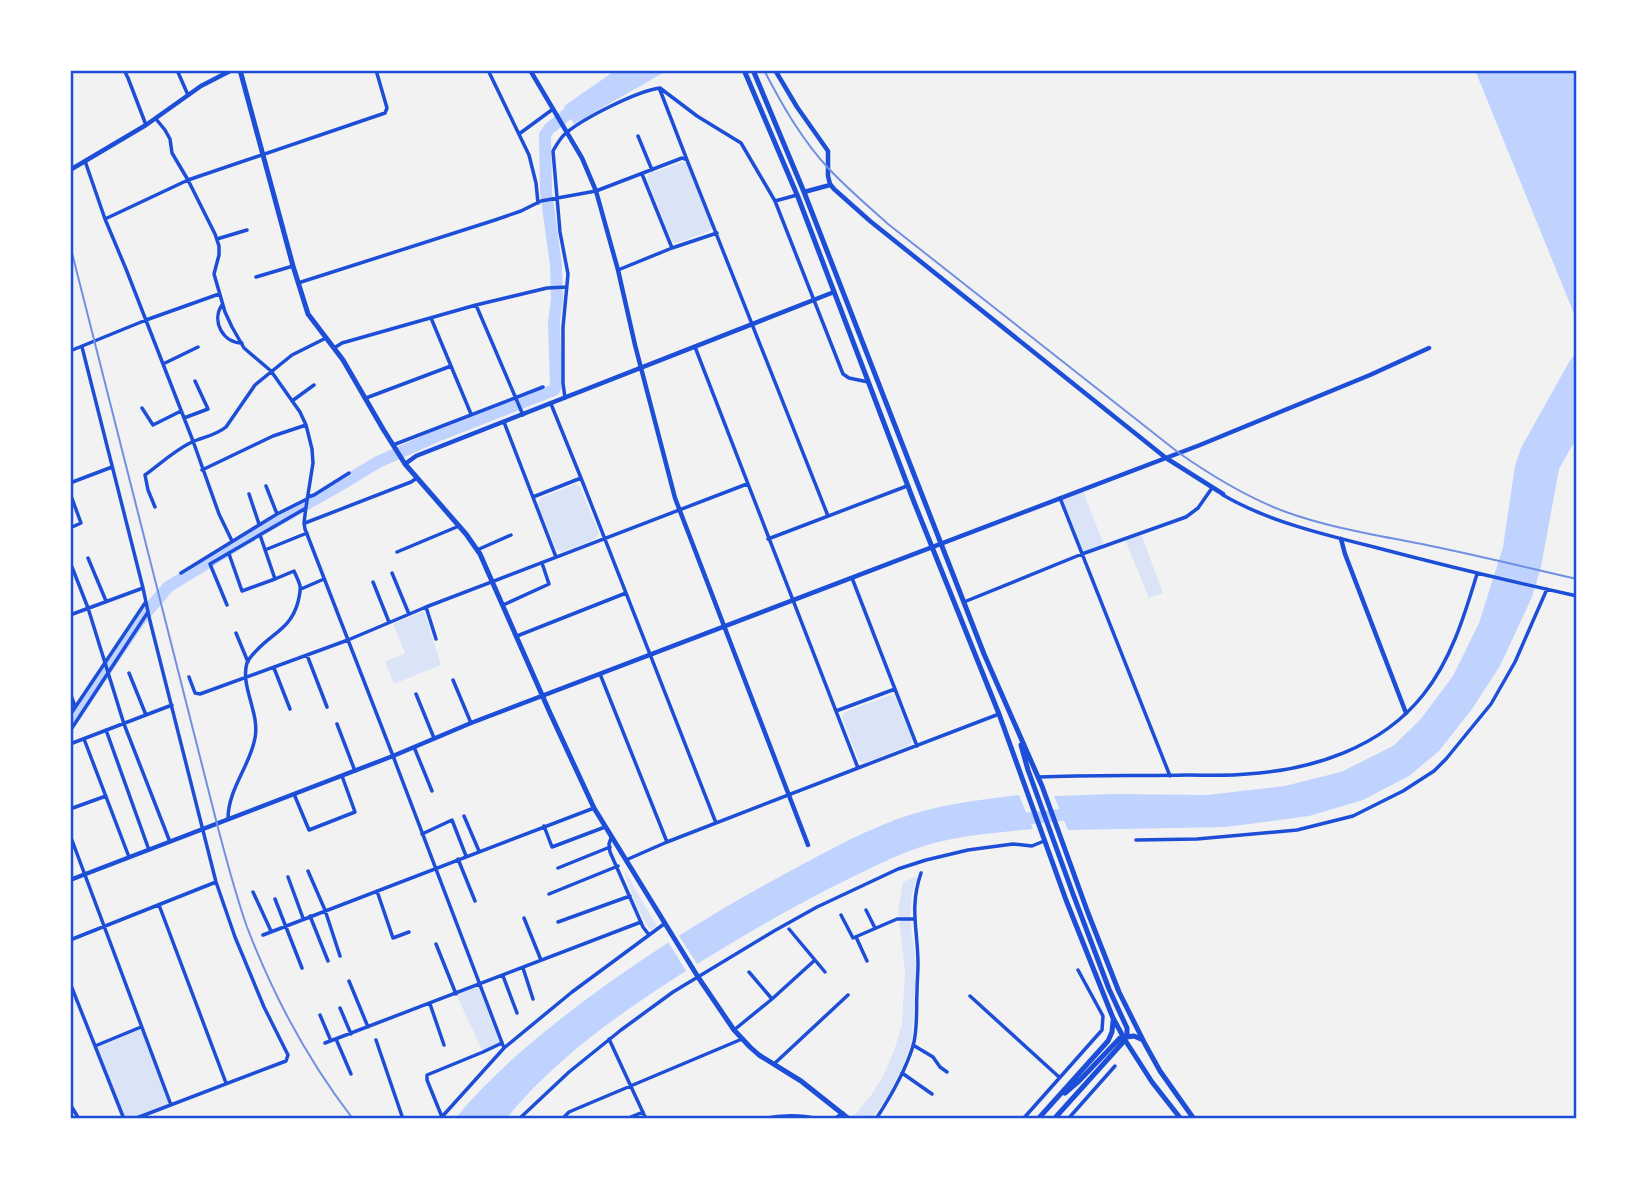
<svg xmlns="http://www.w3.org/2000/svg" width="1647" height="1189" font-family="'DM Sans',sans-serif">
	<rect width="100%" height="100%" fill="#f2f2f2"/>
	<path fill="#dbe4f7" d="M682,162L687,163L712,226L710,231L677,243L672,242L647,179L649,174Z
		M575,484L580,487L599,533L596,539L562,552L556,549L538,504L541,498Z
		M1083,491L1104,545L1082,553L1062,499Z
		M1141,534L1163,593L1149,598L1125,540Z
		M424,611L441,665L394,684L385,662L405,653L393,624Z
		M891,695L895,697L912,739L910,745L864,763L859,761L842,717L845,712Z
		M624,870L657,926L651,930C641,921 628,885 624,870Z
		M917,876L912,895L910,917L916,967L912,1039L908,1052L899,1074L887,1097L872,1119H858L854,1116L872,1094L883,1076L894,1051L902,1024L905,971L898,911L903,882Z
		M480,985L502,1043L483,1052L456,994Z
		M141,1029L169,1104L129,1119H125L97,1047Z"/>
	<path fill="#bfd3fe" d="M616,70H668L574,124L564,106Z
		M1475,70H1577V321Z
		M1577,351V437L1559,469L1541,567L1532,597L1500,666L1472,709L1439,751L1409,776L1363,800L1309,816L1226,827L1068,830L1054,796L1115,794L1207,795L1285,786L1341,772L1393,746L1420,720L1453,676L1479,623L1503,547L1515,466L1521,448L1569,362Z
		M1019,795L1033,829C1002,832 964,835 934,843C898,853 865,871 832,887C783,912 736,940 689,969C623,1011 556,1057 506,1119H455C491,1075 535,1038 580,1004C643,957 711,914 781,876C818,856 855,835 895,820C935,805 978,800 1019,795Z"/>
	<path fill="#f2f2f2" d="M677,933L699,967L688,974L667,940Z"/>
	<g fill="none" stroke-linecap="round" stroke-linejoin="round">
		<path stroke="#bfd3fe" stroke-width="12" d="M70,723L139,621L168,587L257,532L340,485L378,462L437,436L554,390L556,386L554,323L557,299L556,265L546,192L545,135L549,129L571,111
			M1013,820L1079,813"/>
		<path stroke="#1d4ed8" stroke-width="3.5" d="M124,70L128,78L146,125
			M177,70L188,95
			M488,70L529,155L536,183L538,203
			M660,90L687,160
			M156,119L165,130L170,139L172,153L188,180L215,234L219,246V255L214,274L225,312L232,327L244,348L271,371L300,412L306,425L312,449L313,463L306,507L304,523L305,529L393,756L504,1048
			M519,134L553,109
			M638,136L652,170
			M85,161L105,219L126,269L193,441L219,514L232,541
			M642,174L672,248
			M775,201L797,195
			M105,219L188,180L385,113L387,108L376,70
			M217,239L247,230
			M618,270L672,248L717,233
			M256,277L293,266
			M298,283L495,220L521,211L541,201L596,191L682,158L687,160L828,516
			M222,305C211,321 223,343 242,343
			M476,305L523,415
			M431,318L471,414
			M82,347L143,588L150,621L216,882L235,937L264,1007L288,1055L286,1061L134,1119
			M695,347L858,768
			M334,348L342,343L476,305L547,288L567,287
			M70,351L146,320L219,294
			M163,364L198,347
			M366,398L451,366
			M565,398L563,383V327L568,274L560,232L553,151C557,144 560,138 566,133C584,118 637,91 660,88L697,116L741,143L775,201L843,374L849,378L868,382
			M292,401L314,385
			M551,404L581,478L716,823
			M142,408L153,425L181,411
			M184,418L208,409L195,381
			M504,422L556,557
			M393,445L543,387
			M202,470L273,436L306,425
			M70,483L112,467
			M266,486L277,514
			M70,493L81,523L70,528
			M249,494L259,524
			M1223,495C1267,521 1325,535 1374,547C1442,565 1509,581 1577,596
			M308,497L314,495L349,473
			M533,497L581,478
			M1060,498L1170,776
			M155,507L148,490L145,475C160,464 174,451 190,443C202,437 215,436 226,427L255,385L292,355L326,338
			M305,523L411,482L417,478
			M768,539L907,486
			M265,550L307,533
			M477,550L511,535
			M397,552L459,526
			M229,554L242,591L275,579
			M88,558L106,601
			M72,567L88,608L124,724L170,842
			M181,573L277,514L307,499
			M392,573L409,614
			M852,578L917,746
			M373,582L389,622
			M301,589L324,579
			M964,602L1082,554L1186,517L1198,508L1212,488
			M227,605L210,564L306,508
			M503,605L549,584L542,563
			M426,607L436,639
			M70,615L143,588
			M236,633L248,662
			M517,636L626,593
			M307,655L327,707
			M274,668L290,709
			M129,673L146,715
			M600,674L667,842
			M189,677L195,693L200,694L348,640L426,607L747,484
			M453,680L471,723
			M70,693L75,706
			M416,694L434,738
			M836,711L895,689
			M70,715L145,603
			M337,724L355,771
			M106,730L149,850
			M70,731L148,612
			M84,739L129,857
			M70,744L172,705
			M414,747L432,791
			M1039,777C1089,775 1139,776 1188,775C1208,775 1228,776 1247,774C1312,770 1381,748 1423,695C1451,660 1464,617 1477,574
			M294,794L309,830L355,812L342,776
			M70,809L106,796
			M464,816L479,851
			M228,819C228,789 250,766 255,738C260,713 240,686 247,663C249,658 253,654 257,650C274,632 291,628 298,602C299,597 301,591 300,586C299,581 296,576 294,571L275,579L260,535
			M544,826L552,847L605,827
			M422,834L452,820L466,856
			M70,835L171,1105
			M611,838L609,844L610,852L643,927L649,935
			M1136,840L1197,839L1297,830L1353,816L1403,791L1434,771L1446,759L1491,704L1515,662L1547,589
			M458,859L475,901
			M626,860L667,842L858,768L999,714
			M558,868L610,847
			M308,871L325,910L340,956
			M288,877L303,918
			M377,891L393,938L409,932
			M253,892L271,931
			M549,894L618,866
			M275,899L302,968
			M159,905L226,1083
			M866,910L875,928
			M841,915L853,938L897,919H914
			M310,916L328,961
			M524,918L541,960
			M558,922L630,896
			M789,929L825,972
			M263,935L594,808
			M856,937L867,961
			M70,940L216,882
			M436,944L456,994
			M523,968L533,999
			M749,972L772,999
			M503,976L517,1013
			M349,981L368,1027
			M70,983L124,1119
			M970,996L1059,1077
			M430,1004L444,1045
			M340,1008L351,1034
			M320,1015L331,1041
			M734,1030L772,999L815,960
			M336,1039L351,1074
			M609,1039L646,1119
			M376,1040L403,1119
			M325,1043L641,922
			M913,1045L933,1057L940,1067L947,1072
			M95,1046L141,1027
			M774,1064L848,995
			M902,1073L932,1094
			M70,1104L79,1119
			M442,1117L427,1080V1075L483,1052L502,1043
			M440,1119L504,1048L572,992L664,924
			M519,1119L569,1072L621,1030L673,992L774,931L817,907L898,869L926,860L968,850L1013,844L1032,846L1044,841
			M562,1119L569,1112L576,1109L742,1039
			M626,1119L643,1112
			M761,1119C781,1115 798,1114 818,1119
			M834,1119L843,1113
			M876,1119C891,1096 905,1072 913,1046C918,1029 916,1010 917,992C917,983 918,974 918,964C918,930 909,908 921,873
			M1023,1119L1102,1030L1103,1016L1078,970
			M1068,1119L1115,1066"/>
		<path stroke="#1d4ed8" stroke-width="4.5" d="M530,70L582,158L596,191L618,270L635,345L675,498L808,845
			M775,70L797,107L828,151V176L830,184L834,189L870,221L1166,458L1223,494
			M804,192L830,185
			M405,464L416,456L834,292
			M1341,539L1345,554L1406,713
			M70,880L393,756L471,723L1200,445L1370,375L1429,348"/>
		<path stroke="#1d4ed8" stroke-width="4.5" d="M70,170L146,125L201,86L232,70"/>
		<path stroke="#1d4ed8" stroke-width="5" d="M240,70L293,266L308,314L343,360L383,429L405,464L466,534L480,554L550,713L594,808L698,977L734,1030L750,1047L759,1055L801,1081L849,1119"/>
		<path stroke="#1d4ed8" stroke-width="5" d="M744,70L798,197L914,502L999,714L1066,900L1113,1018L1125,1040L1152,1082L1181,1119
			M753,70L804,192L984,654L1042,786L1088,913L1119,992L1145,1044L1160,1071L1194,1119
			M1021,745L1028,770L1073,894L1109,989L1127,1028V1034L1125,1040L1054,1119
			M1065,1093L1079,1081L1120,1038L1134,1036L1143,1040
			M1038,1119L1108,1041L1112,1032L1113,1021"/>
		<path stroke="#7290e2" stroke-width="2" d="M764,70C782,105 802,140 829,169C848,189 868,206 888,224L1179,453C1212,476 1248,498 1286,512C1333,529 1383,536 1431,546C1480,556 1529,568 1577,579
			M70,245L217,824C226,858 235,893 247,927C273,995 309,1062 353,1119"/>
	</g>
	<rect width="1647" height="1189" fill="none" stroke="#ffffff" stroke-width="144"/>
	<rect x="72" y="72" width="1503" height="1045" fill="none" stroke="#1d4ed8" stroke-width="2.5"/>
</svg>
